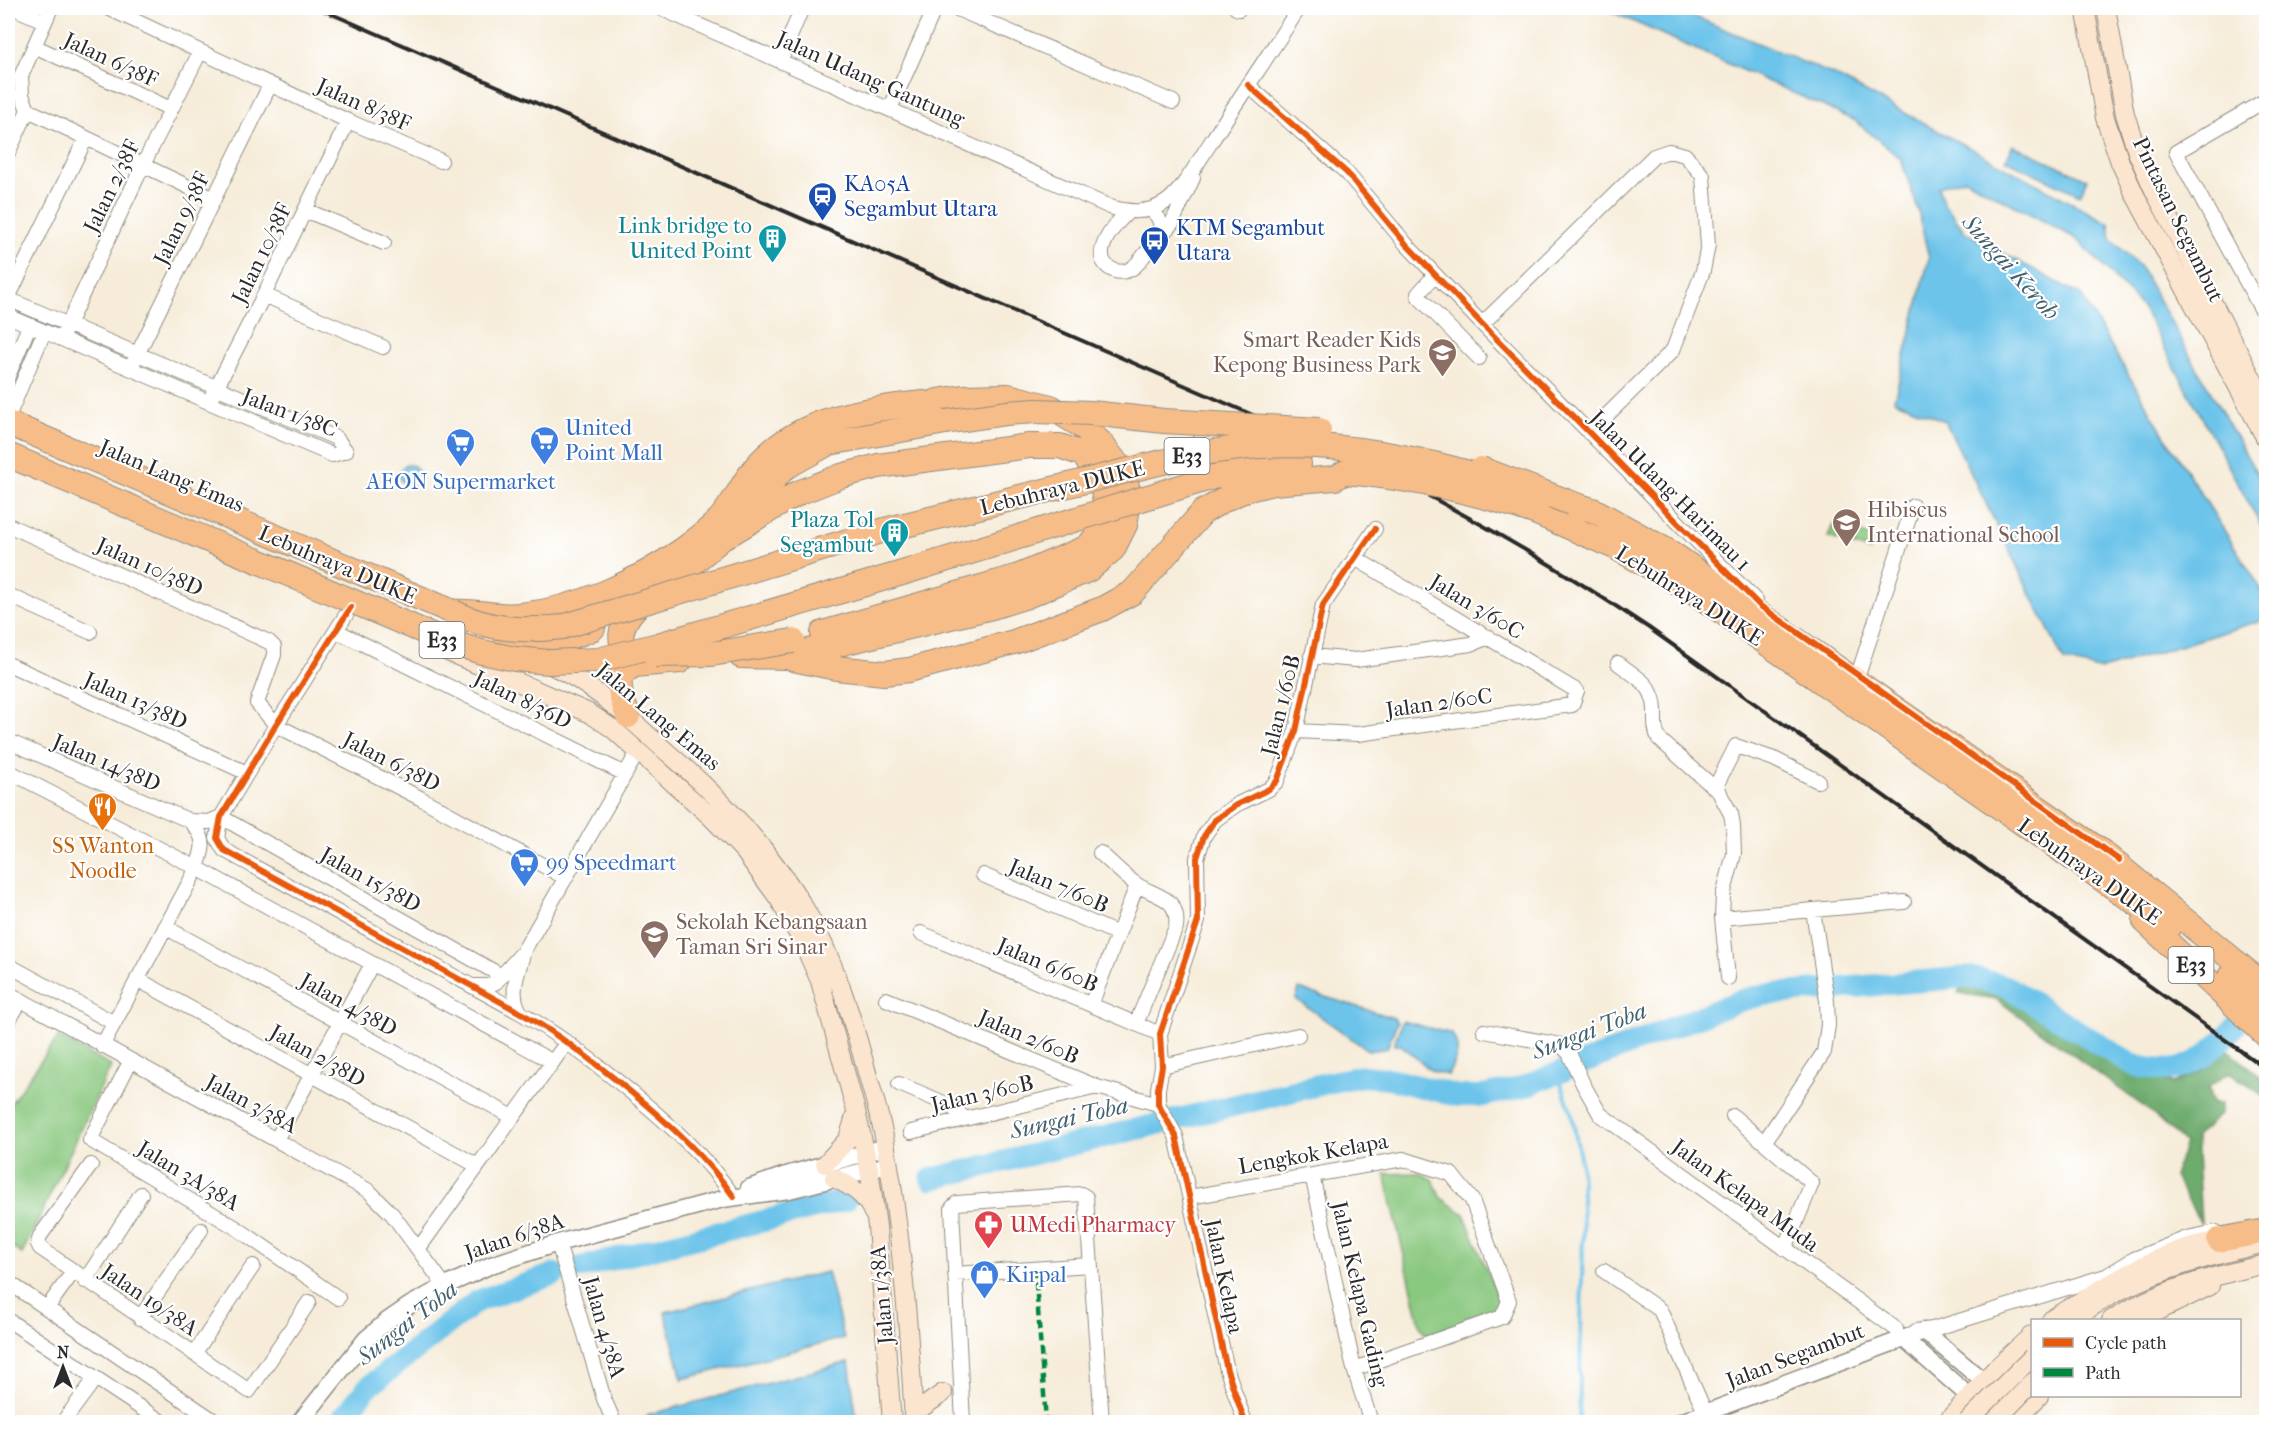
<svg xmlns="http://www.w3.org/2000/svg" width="2274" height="1430" font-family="'IM FELL French Canon',serif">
	<rect width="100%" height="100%" fill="#fff"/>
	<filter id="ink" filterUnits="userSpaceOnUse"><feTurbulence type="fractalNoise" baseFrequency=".0167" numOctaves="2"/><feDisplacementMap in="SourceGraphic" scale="12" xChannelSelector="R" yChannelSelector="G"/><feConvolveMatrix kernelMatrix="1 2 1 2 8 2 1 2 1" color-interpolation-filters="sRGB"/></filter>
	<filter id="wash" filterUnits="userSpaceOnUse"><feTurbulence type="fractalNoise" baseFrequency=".008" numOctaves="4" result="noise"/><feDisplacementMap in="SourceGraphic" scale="24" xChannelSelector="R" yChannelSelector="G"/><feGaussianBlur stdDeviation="1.35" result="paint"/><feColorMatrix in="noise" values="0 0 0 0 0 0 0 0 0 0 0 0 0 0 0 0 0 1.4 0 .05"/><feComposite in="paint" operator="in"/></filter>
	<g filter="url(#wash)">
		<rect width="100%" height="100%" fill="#f6ecd9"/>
		<path fill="#89c87f" stroke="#5a7a55" stroke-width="1.5" d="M1833,524L1873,538L1870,551L1828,537Z
			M58,1037L111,1066L22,1254L8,1244V1107Z
			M1419,1173L1433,1179L1440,1197L1464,1214L1500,1301L1497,1311L1426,1335L1420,1325L1385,1174Z"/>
		<path fill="#6eac6e" stroke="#4c6c4c" stroke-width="1.5" d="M1967,983L2007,993L2121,1067L2173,1083L2199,1073L2228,1050L2266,1081V1098L2246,1083L2229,1073L2209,1087L2213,1103H2221V1114L2196,1136L2201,1224L2174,1176L2185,1143L2147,1109L1996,999L1958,993Z"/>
		<path fill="#6dc4ea" stroke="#4c788a" stroke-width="1.5" d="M1603,8H1674L1836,76L2109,223L2111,239L2140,267L2266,490V535L2142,307L2077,239L1965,179L1938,187L1944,204L1966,233L2081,295L2161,430L2266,597V619L2102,670L2064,661L1945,421L1894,400L1929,258L1918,210L1901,159L1854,120Z
			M2013,145L2087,179L2080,195L2006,160Z
			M399 475a10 10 0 1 1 20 0a10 10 0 1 1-20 0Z
			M1299,989L1394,1018L1397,1022L1387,1048L1369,1051L1296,999Z
			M1402,1021L1452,1034C1462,1051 1456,1058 1448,1075L1432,1071L1401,1045H1394Z
			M827,1272L844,1338L682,1379L665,1312Z
			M849,1362L857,1422H651L647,1415Z"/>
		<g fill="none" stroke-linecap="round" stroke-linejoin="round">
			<path stroke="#6dc4ea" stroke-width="4" d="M1557,1074L1571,1111L1581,1163L1583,1232L1579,1422"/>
			<path stroke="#6dc4ea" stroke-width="22" d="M931,1179L1331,1082L1363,1076L1389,1079L1459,1096H1483L1520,1088L1739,1001L1762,995L1969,977L2006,986L2131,1064C2181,1080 2201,1063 2235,1027
				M578,1268L846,1200
				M339,1422L367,1388L477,1301L555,1274"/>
		</g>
	</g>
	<g filter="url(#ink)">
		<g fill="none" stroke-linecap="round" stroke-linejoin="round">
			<defs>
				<path id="minor" d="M14,8L44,21
					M51,8L21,76L22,95L28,110L214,199
					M108,8L348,121L441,161
					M660,8L1110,207C1128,212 1146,214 1163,204C1181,194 1199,160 1211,142C1240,97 1270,53 1299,8
					M955,8L1173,102
					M1236,8L1239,9
					M34,46L171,109
					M780,61L802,8
					M1248,85L1347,173L1406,244L1482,324L1756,601
					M2266,100L2176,152L2266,318
					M890,109L935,8
					M8,153L28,110
					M305,210L384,243
					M1128,212C1116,223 1090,252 1108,267C1113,271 1119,273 1126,271C1135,269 1140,260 1146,253C1158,239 1169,224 1151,210
					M1158,239L1172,223L1193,178
					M1435,275L1418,294L1419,297L1479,358
					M264,295L383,347
					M8,298L86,138
					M8,299L336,438L346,451L332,455L8,316
					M1482,324L1654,156L1669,151L1685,155L1703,176L1708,245L1703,271L1673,350L1589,433
					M65,331L143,165L200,52
					M133,363L270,85
					M8,376L29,326
					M212,396L264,295L348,121
					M8,417L44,332
					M8,525L269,642L274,647V655L257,703L276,725L420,798L566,878
					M8,595L90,632
					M351,607L276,725L221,817L217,838L224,850L521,1013C561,1036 596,1063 632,1093C669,1124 706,1157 734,1197
					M337,631L625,774
					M1311,656L1356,660L1471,644L1489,637
					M1618,663C1637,678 1654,684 1655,710C1655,721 1654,729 1659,739L1719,792
					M8,664L247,773
					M1858,675L1913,506
					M1296,731L1358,734L1572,705L1577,691L1355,558
					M8,741L190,821L209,822L221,817
					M8,771L197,868L553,1062
					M221,817L502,976
					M1100,853C1112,863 1123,875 1136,884C1155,897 1180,896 1176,927L1136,1024
					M983,875L1118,934
					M1722,918L1904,902
					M165,927L513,1117
					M921,933L1160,1034
					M8,965L114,1023
					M1728,978L1722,918L1723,896L1734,854L1733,826L1731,814L1721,796L1717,784L1736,746L1774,759L1818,781
					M137,979L478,1166
					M472,986H488L496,982L523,952L639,750
					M8,993L369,1191L392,1214L445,1286
					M886,999L1097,1087L1158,1104
					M1091,1005L1137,885
					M521,1013C508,994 518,974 523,954
					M8,1021L21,1001
					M1484,1031L1561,1045L1569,1053L1583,1084L1600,1114L1896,1329
					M102,1046L197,868C204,847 207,838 190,821
					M130,1062L90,1140L238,1229L338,1298
					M1162,1066L1298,1035
					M899,1084L951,1106L965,1119
					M1733,1116L1812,1183L1785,1249
					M911,1132L1097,1087
					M276,1140L372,964
					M1765,1141L1824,1052L1828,1025L1827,1001L1813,910
					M91,1165L40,1236L38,1244L40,1248L249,1391L309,1302
					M1312,1175L1354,1369L1371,1422
					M1190,1197L1403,1159L1451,1174L1472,1200L1509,1301L1502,1317L1354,1369
					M558,1243L604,1399L614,1422
					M419,1248L567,1042
					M1604,1271L1660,1310L1706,1414
					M955,1274L1090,1265
					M85,1281L141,1194
					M8,1282L216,1422
					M47,1308L73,1272
					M140,1318L201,1230
					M8,1320L162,1422
					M1916,1331L1933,1329L2106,1276L2134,1259L2187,1238L2216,1232
					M194,1354L253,1266
					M63,1422L95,1379
					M963,1422L952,1208L957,1203L1081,1194L1086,1197L1102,1422
					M1245,1422L1227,1370L1176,1136L1158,1104V1089L1162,1066L1160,1034L1198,921L1197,858L1204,836L1215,820L1236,805L1269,789L1277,781L1296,731L1323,605L1375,529"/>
				<path id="tertiary" d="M749,1188L783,1176L886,1147
					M1905,1340L1970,1397L1984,1422
					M300,1422L366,1339L387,1321L410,1305L445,1286L491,1265L558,1243L723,1199L789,1190L888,1165
					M1681,1422L1924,1331L1983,1381L1989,1391"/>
				<path id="secondary" d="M2085,8L2105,118L2120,162L2136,197L2266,439
					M2106,8L2125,114L2137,152L2154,190L2266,405
					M459,626L517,649
					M439,648L589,713L613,729L710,816L744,851L779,899L803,943L820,981L856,1111L869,1169L877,1226L892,1422
					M545,662C558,669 572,675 584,684C615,704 641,729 668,753C721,798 769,848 805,909C834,958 851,1014 866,1069C873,1095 882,1121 886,1148C902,1239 909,1330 914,1422
					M825,1164L848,1139L856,1113
					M834,1178C851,1186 866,1195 873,1213
					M2051,1320C2061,1312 2074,1305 2086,1298C2127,1273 2181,1241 2231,1240
					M2074,1320C2127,1277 2201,1258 2266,1243
					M2111,1320C2157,1290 2214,1276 2266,1264
					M2140,1320L2210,1286
					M2001,1398L2015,1407H2028
					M913,1414L943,1393
					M1946,1422L1996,1368L2032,1335
					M2014,1422L2039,1396"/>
				<path id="motorway" d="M8,423L453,612C476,610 498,618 521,615C578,609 637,582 684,549C696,540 708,531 719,520C733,505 742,484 755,468C796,418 864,409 924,403
					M1213,477L1254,468L1299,464
					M1551,497L1595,511L1671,553L2102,852L2266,987
					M1537,513L1615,547L1694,592L2169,926
					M721,539L798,493L841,476L878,466L1029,446H1060L1082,454L1100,475L1107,511L1101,530L1088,547L1019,576L823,633
					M644,599L669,583L721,539L784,468L829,443L945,422
					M505,638C535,643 565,642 593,628
					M741,656L784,657L992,607L1027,596L1088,570L1113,549L1125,525L1129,501L1125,474L1100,442L1083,427L1051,407L1008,396L963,397L937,401
					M793,659L836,668L884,673L909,670L1014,642L1102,609L1133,592L1203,512L1227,498L1248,489L1273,483L1335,478L1346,472
					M644,661C606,649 622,616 646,598
					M628,716C623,702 617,689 621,674L634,665L680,661
					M2145,921L2266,1035
					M2230,978L2266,1010
					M2219,1240L2266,1231"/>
			</defs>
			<use href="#minor" stroke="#908c82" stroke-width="16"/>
			<use href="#tertiary" stroke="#908c82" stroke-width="19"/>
			<use href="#secondary" stroke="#908c82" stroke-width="20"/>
			<use href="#motorway" stroke="#908c82" stroke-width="26"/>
			<use href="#minor" stroke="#fff" stroke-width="14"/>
			<use href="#tertiary" stroke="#fff" stroke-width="16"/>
			<use href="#secondary" stroke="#fce5cf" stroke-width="18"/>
			<use href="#motorway" stroke="#f7bd88" stroke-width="24"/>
			<path stroke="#2b2b2b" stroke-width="4" d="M318,8L1269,422C1314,442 1359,461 1402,482C1488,526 1570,575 1649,628L2266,1069"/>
			<defs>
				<path id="secondary-bridge" d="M1967,1422L2032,1357
					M1994,1422L2032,1383"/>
				<path id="motorway-bridge" d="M945,422L1006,413L1036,411L1091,413L1164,421L1319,430
					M8,455L446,641L482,652L515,659L549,662L598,660L658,645L899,574L1213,477
					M1481,469L1571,503
					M1346,472C1411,478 1475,491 1537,513
					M453,612C489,630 524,632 562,627L885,530L1191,455C1215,451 1239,447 1263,446C1341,441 1419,458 1493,480
					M655,655L711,654L793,641"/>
			</defs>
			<use href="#secondary-bridge" stroke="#908c82" stroke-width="20" stroke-linecap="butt"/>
			<use href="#motorway-bridge" stroke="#908c82" stroke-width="26" stroke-linecap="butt"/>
			<use href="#secondary-bridge" stroke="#fce5cf" stroke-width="18"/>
			<use href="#motorway-bridge" stroke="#f7bd88" stroke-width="24"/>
			<path stroke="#00873e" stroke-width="4.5" stroke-dasharray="9 4.5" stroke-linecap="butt" d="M1035,1268L1046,1422"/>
			<defs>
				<path id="cycleway" d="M1248,85L1347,173L1406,244L1482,324L1759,605L2119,860
					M351,607L276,725L221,817L217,838L224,850L521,1013C561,1036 596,1063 632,1093C669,1124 706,1157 734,1197
					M1245,1422L1227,1370L1176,1136L1158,1104V1089L1162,1066L1160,1034L1198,921L1197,858L1204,836L1215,820L1236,805L1269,789L1277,781L1296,731L1323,605L1375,529"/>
			</defs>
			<use href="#cycleway" stroke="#fff" stroke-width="10"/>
			<use href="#cycleway" stroke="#e8590c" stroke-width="6"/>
		</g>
	</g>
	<defs>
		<symbol id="station-pin" viewBox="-11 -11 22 30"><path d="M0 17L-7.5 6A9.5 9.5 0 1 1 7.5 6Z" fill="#1a4fb4" stroke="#fff"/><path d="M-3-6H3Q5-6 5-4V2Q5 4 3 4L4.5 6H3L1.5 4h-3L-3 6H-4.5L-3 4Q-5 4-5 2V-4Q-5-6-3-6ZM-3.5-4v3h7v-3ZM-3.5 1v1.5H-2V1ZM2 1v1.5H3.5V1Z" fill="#fff"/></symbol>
		<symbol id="building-pin" viewBox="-11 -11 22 30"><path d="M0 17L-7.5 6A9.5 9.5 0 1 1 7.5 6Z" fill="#0f9aa8" stroke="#fff"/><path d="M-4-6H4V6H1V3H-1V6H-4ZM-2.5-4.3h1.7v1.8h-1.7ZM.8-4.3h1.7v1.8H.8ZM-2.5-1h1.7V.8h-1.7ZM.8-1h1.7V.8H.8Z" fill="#fff"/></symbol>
		<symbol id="bus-pin" viewBox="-11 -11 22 30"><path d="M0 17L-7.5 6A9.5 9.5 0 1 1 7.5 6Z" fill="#1a4fb4" stroke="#fff"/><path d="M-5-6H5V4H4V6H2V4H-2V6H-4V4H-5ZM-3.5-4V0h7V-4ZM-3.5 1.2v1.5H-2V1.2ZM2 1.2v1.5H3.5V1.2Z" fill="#fff"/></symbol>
		<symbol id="school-pin" viewBox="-11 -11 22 30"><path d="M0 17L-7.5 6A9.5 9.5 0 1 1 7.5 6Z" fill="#8d6e63" stroke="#fff"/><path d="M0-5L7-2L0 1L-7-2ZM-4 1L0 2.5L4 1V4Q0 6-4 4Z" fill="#fff"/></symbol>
		<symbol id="supermarket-pin" viewBox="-11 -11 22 30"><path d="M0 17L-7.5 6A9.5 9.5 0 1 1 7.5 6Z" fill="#3f7fe0" stroke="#fff"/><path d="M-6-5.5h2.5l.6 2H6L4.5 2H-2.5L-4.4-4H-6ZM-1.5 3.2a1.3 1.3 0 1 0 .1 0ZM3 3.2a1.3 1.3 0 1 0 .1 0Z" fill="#fff"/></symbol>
		<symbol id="restaurant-pin" viewBox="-11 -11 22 30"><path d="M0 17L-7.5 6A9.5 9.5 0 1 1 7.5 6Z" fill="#e8710a" stroke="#fff"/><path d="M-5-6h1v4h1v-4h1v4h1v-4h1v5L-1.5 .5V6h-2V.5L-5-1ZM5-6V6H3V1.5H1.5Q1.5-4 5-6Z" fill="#fff"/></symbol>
		<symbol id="pharmacy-pin" viewBox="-11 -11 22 30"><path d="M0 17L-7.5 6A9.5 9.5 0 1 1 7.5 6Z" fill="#e0444e" stroke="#fff"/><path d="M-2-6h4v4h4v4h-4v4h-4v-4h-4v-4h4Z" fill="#fff"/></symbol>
		<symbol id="shop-pin" viewBox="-11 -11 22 30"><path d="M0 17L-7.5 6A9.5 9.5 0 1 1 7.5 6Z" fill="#3f7fe0" stroke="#fff"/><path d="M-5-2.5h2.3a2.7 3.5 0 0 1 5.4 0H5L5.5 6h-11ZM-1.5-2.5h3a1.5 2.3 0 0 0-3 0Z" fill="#fff"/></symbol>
	</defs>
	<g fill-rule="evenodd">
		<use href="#station-pin" x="806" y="180" width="33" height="45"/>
		<use href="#building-pin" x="756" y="222" width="33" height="45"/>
		<use href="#bus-pin" x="1138" y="224" width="33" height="45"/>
		<use href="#school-pin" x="1426" y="336" width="33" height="45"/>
		<use href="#supermarket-pin" x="528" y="424" width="33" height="45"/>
		<use href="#supermarket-pin" x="444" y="426" width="33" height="45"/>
		<use href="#school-pin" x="1830" y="506" width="33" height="45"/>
		<use href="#building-pin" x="878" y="516" width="33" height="45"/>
		<use href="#restaurant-pin" x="86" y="790" width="33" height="45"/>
		<use href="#supermarket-pin" x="508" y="846" width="33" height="45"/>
		<use href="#school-pin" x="638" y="918" width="33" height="45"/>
		<use href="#pharmacy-pin" x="972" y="1208" width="33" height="45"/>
		<use href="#shop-pin" x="968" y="1258" width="33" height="45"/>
	</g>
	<g text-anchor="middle" stroke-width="4.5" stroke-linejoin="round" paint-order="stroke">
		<g fill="#fff" stroke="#6b6b6b" stroke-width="1.5">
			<rect x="1164.5" y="438" width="45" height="36" rx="4.5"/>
			<rect x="419.5" y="622" width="45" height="36" rx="4.5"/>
			<rect x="2168.5" y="947" width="45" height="36" rx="4.5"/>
		</g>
		<g font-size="21" font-weight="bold" fill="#2b2b2b">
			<text x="1187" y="463">E33</text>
			<text x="442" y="647">E33</text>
			<text x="2191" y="972">E33</text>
		</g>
		<g font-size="22" fill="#2b2b2b" stroke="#fff">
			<text transform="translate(111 59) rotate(25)" y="8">Jalan 6/38F</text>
			<text transform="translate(871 78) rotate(24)" y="8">Jalan Udang Gantung</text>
			<text transform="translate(364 104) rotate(24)" y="8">Jalan 8/38F</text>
			<text transform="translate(111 186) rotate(-64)" y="8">Jalan 2/38F</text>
			<text transform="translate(181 218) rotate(-64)" y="8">Jalan 9/38F</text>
			<text transform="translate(2179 219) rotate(64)" y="8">Pintasan Segambut</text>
			<text transform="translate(261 253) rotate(-64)" y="8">Jalan 10/38F</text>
			<text transform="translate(290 412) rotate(21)" y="8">Jalan 1/38C</text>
			<text transform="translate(172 475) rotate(23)" y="8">Jalan Lang Emas</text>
			<text transform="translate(1062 487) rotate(-14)" y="8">Lebuhraya DUKE</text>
			<text transform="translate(1671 490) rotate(45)" y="8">Jalan Udang Harimau 1</text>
			<text transform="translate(338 564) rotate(23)" y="8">Lebuhraya DUKE</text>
			<text transform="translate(150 566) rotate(24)" y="8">Jalan 10/38D</text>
			<text transform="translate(1690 595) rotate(32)" y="8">Lebuhraya DUKE</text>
			<text transform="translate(1477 606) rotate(31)" y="8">Jalan 3/60C</text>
			<text transform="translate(523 699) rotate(26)" y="8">Jalan 8/36D</text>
			<text transform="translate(136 700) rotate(24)" y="8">Jalan 13/38D</text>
			<text transform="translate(1439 702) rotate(-8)" y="8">Jalan 2/60C</text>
			<text transform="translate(1280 705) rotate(-76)" y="8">Jalan 1/60B</text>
			<text transform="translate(659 716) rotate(40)" y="8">Jalan Lang Emas</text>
			<text transform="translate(392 761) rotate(27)" y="8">Jalan 6/38D</text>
			<text transform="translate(107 762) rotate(23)" y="8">Jalan 14/38D</text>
			<text transform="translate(2090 871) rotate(35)" y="8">Lebuhraya DUKE</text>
			<text transform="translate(371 879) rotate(29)" y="8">Jalan 15/38D</text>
			<text transform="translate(1059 885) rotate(23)" y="8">Jalan 7/60B</text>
			<text transform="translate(1048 964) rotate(23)" y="8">Jalan 6/60B</text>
			<text transform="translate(349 1004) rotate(29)" y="8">Jalan 4/38D</text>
			<text transform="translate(1029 1036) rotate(23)" y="8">Jalan 2/60B</text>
			<text transform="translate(318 1055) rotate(29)" y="8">Jalan 2/38D</text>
			<text transform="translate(982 1093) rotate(-13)" y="8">Jalan 3/60B</text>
			<text transform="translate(252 1103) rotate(28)" y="8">Jalan 3/38A</text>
			<text transform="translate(1313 1153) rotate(-10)" y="8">Lengkok Kelapa</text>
			<text transform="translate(189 1175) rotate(31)" y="8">Jalan 3A/38A</text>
			<text transform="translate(1746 1195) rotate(36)" y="8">Jalan Kelapa Muda</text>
			<text transform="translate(514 1236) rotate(-19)" y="8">Jalan 6/38A</text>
			<text transform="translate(1225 1276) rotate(78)" y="8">Jalan Kelapa</text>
			<text transform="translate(1361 1294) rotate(77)" y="8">Jalan Kelapa Gading</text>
			<text transform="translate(881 1295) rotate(-95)" y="8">Jalan 1/38A</text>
			<text transform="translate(150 1299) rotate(34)" y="8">Jalan 19/38A</text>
			<text transform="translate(605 1327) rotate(74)" y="8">Jalan 4/38A</text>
			<text transform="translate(1795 1355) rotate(-21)" y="8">Jalan Segambut</text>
		</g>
		<g font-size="22" fill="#164399" stroke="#fff" text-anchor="start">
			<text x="844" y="191">KA05A<tspan x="844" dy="25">Segambut Utara</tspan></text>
			<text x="1176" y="235">KTM Segambut<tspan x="1176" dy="25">Utara</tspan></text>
		</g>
		<g font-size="22" fill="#0d838f" stroke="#fff" text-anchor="end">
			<text x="752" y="233">Link bridge to<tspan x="752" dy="25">United Point</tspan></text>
			<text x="874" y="527">Plaza Tol<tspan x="874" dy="25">Segambut</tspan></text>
		</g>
		<g font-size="22" fill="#785e54" stroke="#fff" text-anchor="start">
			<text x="1421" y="347" text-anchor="end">Smart Reader Kids<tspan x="1421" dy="25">Kepong Business Park</tspan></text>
			<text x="1867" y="517">Hibiscus<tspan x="1867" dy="25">International School</tspan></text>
			<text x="676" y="929">Sekolah Kebangsaan<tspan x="676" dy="25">Taman Sri Sinar</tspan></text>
		</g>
		<g font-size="22" fill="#366cbe" stroke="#fff" text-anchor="start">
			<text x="565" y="435">United<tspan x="565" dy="25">Point Mall</tspan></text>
			<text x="461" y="489" text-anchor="middle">AEON Supermarket</text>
			<text x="546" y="870">99 Speedmart</text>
			<text x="1006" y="1282">Kirpal</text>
		</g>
		<g font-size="22" fill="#c56008" stroke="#fff">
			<text x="103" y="853">SS Wanton<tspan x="103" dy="25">Noodle</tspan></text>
		</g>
		<g font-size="22" fill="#be3a42" stroke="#fff" text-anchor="start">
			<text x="1010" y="1232">UMedi Pharmacy</text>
		</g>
		<g font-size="24" font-style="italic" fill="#42616e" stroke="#fff">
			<text transform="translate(2011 267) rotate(48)" y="8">Sungai Keroh</text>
			<text transform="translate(1589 1031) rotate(-21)" y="8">Sungai Toba</text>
			<text transform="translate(1069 1118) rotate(-13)" y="8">Sungai Toba</text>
			<text transform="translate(407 1323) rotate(-38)" y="8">Sungai Toba</text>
		</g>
	</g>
	<rect width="2274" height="1430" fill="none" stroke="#fff" stroke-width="30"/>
	<rect x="2031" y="1319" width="210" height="78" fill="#ffffff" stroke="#aaaaaa" stroke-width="1.5"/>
	<rect x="2043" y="1338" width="30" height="9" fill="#e8590c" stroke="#aaaaaa" stroke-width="1.5"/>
	<text x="2085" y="1349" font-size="18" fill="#2b2b2b">Cycle path</text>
	<rect x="2043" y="1368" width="30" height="9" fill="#00873e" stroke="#aaaaaa" stroke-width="1.5"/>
	<text x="2085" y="1379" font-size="18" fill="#2b2b2b">Path</text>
	<g transform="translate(63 1367)" stroke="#ffffff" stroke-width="4.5" paint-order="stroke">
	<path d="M0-4.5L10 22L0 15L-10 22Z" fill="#2b2b2b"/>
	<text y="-9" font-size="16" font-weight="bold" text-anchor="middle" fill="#2b2b2b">N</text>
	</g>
</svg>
